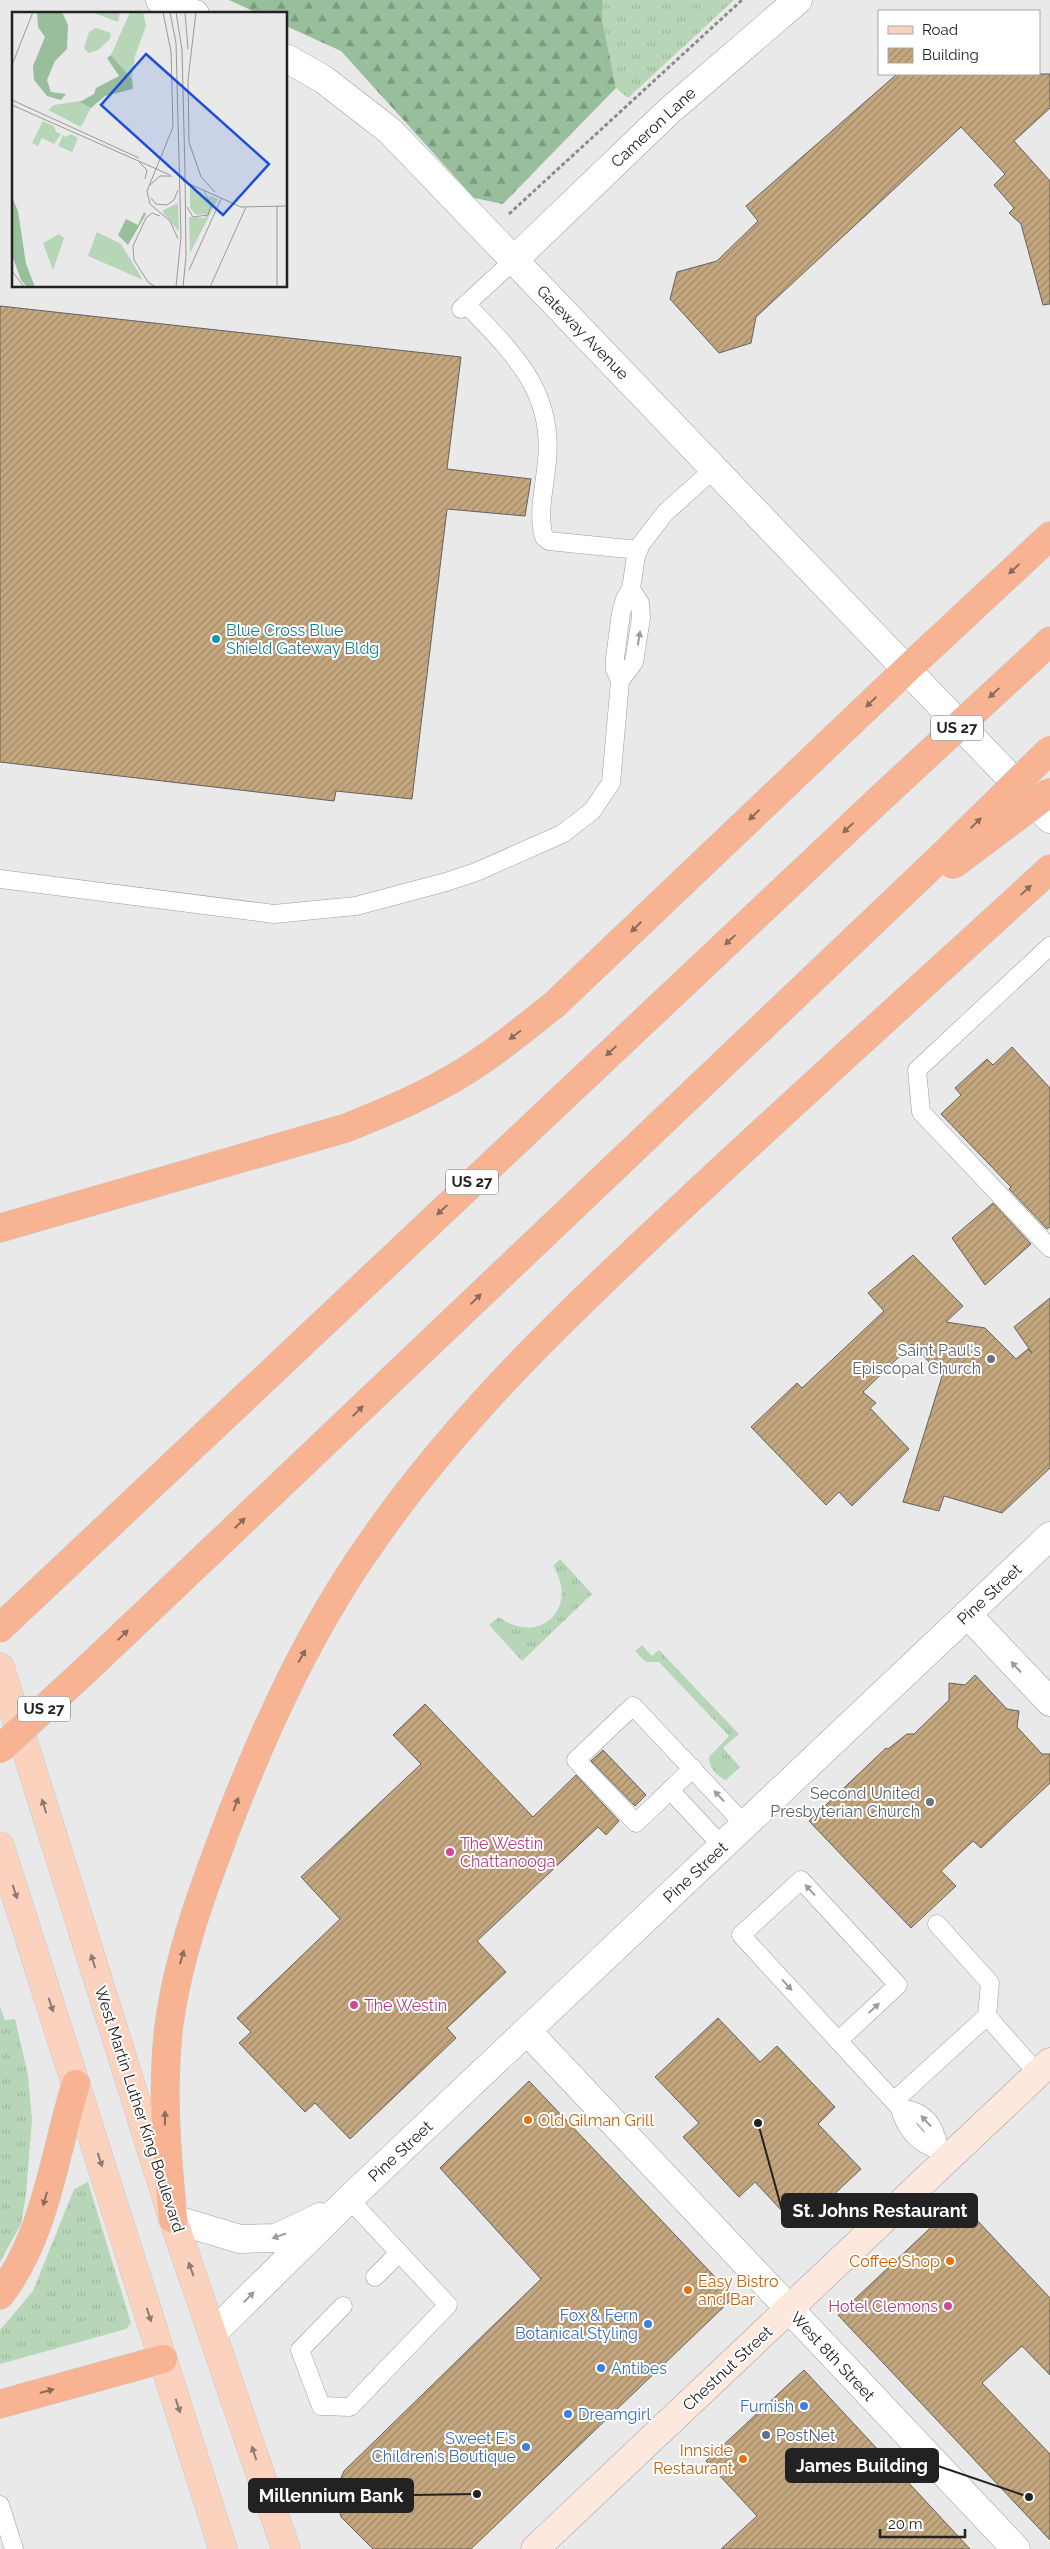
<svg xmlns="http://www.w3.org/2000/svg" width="1050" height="2549" font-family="Raleway,sans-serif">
	<defs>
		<pattern id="grass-tufts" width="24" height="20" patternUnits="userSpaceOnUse" patternTransform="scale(1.25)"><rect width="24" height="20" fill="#b7d6b8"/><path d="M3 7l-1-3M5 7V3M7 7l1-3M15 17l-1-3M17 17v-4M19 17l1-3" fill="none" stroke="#9db79e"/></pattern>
		<pattern id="forest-firs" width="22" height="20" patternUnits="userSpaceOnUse" patternTransform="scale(1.25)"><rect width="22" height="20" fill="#99be9b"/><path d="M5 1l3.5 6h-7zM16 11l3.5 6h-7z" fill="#7c9a7e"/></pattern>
		<pattern id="building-hatch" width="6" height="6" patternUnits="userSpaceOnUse" patternTransform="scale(1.25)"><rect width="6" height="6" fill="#c4a77e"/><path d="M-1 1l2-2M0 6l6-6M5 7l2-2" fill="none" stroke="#9f8867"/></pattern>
	</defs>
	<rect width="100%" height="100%" fill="#e9e9ea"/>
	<path fill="url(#grass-tufts)" d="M602,0H734L628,98L616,88L602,19Z
		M560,1559L592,1594L522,1661L489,1625L499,1617C539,1647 580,1608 553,1566Z
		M642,1645L652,1656L659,1650L739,1734L723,1748L740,1767L726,1780C717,1777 709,1767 709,1757L729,1736L659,1662H646L635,1651Z
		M0,2006L5,2020L15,2019L28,2075L32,2120L26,2194L21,2224L0,2262Z
		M88,2182L131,2323L126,2329L0,2364V2330L33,2291L74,2189Z"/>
	<path fill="url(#forest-firs)" d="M229,0H602V19L616,88L503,204L474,198L341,51L286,26V14H259Z"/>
	<path fill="url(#building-hatch)" stroke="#636261" d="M897,74H1050V108L1014,141L1050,181V304L1043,305L1021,224L1009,213L1014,208L994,185L1005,174L961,127L756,317L751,343L719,353L670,299L677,272L717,261L758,221L746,206Z
		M0,306L461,357L447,469L531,479L525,516L447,509L412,799L336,791L334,801L0,762Z
		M1012,1047L1050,1088V1227L1047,1229L1009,1189L1011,1187L941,1114L961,1095L955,1088L987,1059L993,1065Z
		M993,1203L1031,1244L985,1285L952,1238Z
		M913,1255L963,1306L946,1322L985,1328L1016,1359L1028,1349L1032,1353L1014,1327L1050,1298V1468L1002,1513L944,1496L939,1511L903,1502L944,1370L934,1367L912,1344L863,1392L876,1403L870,1408L909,1449L852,1506L839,1492L826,1505L751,1427L797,1383L802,1388L884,1311L868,1293Z
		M975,1675L1007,1709L1019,1711L1017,1727L1042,1754H1050V1783L981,1848L973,1841L941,1871L956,1886L911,1928L809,1821L886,1748L888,1749L907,1734H914L949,1700V1683L965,1685Z
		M425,1704L533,1817L576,1775L619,1821L606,1835L598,1827L477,1941L506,1972L447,2028L456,2038L350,2139L315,2103L305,2112L239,2043L251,2032L237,2018L340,1919L301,1877L421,1764L393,1735Z
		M603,1750L646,1795L635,1806L591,1761Z
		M718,2018L760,2062L777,2046L835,2107L818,2124L861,2169L798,2228L755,2182L739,2197L683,2137L699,2123L655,2077Z
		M529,2081L734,2297L471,2549H373L341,2517L335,2492L344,2471L541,2279L440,2168Z
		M959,2201L1050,2298V2375L1022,2346L982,2383L1050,2454V2540L838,2315Z
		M804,2370L970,2549H721L757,2516L706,2461Z"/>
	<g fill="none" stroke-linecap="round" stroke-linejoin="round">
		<defs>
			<path id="lane" d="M466,304C512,352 554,390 547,461C545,485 537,514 544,537L549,541L638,550
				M461,309L514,260
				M620,681L634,662L641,618L640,603L631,589
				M0,879L274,914L356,906L446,882L476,872L562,834L592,811L611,783L620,681L615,669V658L621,613L625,599L631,589L636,556L641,544L665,513L715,468
				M1050,946L917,1070L921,1112L1050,1248
				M693,1768L636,1823L576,1760L633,1706L745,1825
				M670,1790L722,1846
				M937,1924L990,1983L987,2016
				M838,2041L898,1985L801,1880L741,1935L900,2108C903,2121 911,2136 925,2144C934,2149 940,2150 948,2159
				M894,2101L987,2016L1038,2074
				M900,2108C925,2111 935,2124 939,2149
				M375,2277L399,2253
				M343,2306L300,2350L321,2406L350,2407L448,2305L349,2199
				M0,2505L14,2549"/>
			<path id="street" d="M160,0L195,14
				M286,58L323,79L390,131L1050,819
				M514,260L669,111L798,0
				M967,1614L1050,1702
				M527,2031L1016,2549
				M173,2219L240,2239L276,2238L320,2217
				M214,2332L349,2199L1050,1536"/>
			<path id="secondary" d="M535,2549L1050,2062"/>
			<path id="primary" d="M0,1667L173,2219L286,2549
				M0,1846L223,2549"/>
			<path id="highway" d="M1030,660L1050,641
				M0,1228L346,1128C378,1115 411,1102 441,1085C482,1064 518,1033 554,1005L907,669L1050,536
				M0,1628L884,795
				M87,1669L941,857
				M173,2219C167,2154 161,2091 169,2025C179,1952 205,1884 231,1816C268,1721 311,1629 369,1546C458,1416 575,1306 689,1200C809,1088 930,979 1050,869
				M0,2295C46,2235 54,2155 76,2084
				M0,2404L163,2359"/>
		</defs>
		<use href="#lane" stroke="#9c9d9e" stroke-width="19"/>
		<use href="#street" stroke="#9c9d9e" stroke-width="29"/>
		<use href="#secondary" stroke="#9c9d9e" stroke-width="29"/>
		<use href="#primary" stroke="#c6c6c6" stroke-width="29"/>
		<use href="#highway" stroke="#c6c6c6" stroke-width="29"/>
		<path stroke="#8c8c8d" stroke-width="3" stroke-dasharray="4 2.5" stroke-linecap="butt" d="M509,214L742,0"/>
		<use href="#lane" stroke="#fff" stroke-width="18"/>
		<use href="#street" stroke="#fff" stroke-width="28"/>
		<use href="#secondary" stroke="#fde8de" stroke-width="28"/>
		<use href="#primary" stroke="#fbd2be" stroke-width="28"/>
		<use href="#highway" stroke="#f8b492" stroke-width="28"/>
		<defs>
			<path id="highway-bridge" d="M884,795L1030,660
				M941,857L1050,750
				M953,865L1050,792
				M0,1749L87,1669"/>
		</defs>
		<use href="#highway-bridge" stroke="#c6c6c6" stroke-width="29" stroke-linecap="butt"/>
		<use href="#highway-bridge" stroke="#f8b492" stroke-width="28"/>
	</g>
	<defs><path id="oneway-solid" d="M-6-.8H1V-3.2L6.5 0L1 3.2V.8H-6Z" transform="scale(1.25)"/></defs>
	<g fill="#8d6b5a">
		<use href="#oneway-solid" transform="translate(1014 569) rotate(137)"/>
		<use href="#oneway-solid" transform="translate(994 693) rotate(137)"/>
		<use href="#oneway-solid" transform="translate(871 702) rotate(136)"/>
		<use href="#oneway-solid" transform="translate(754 815) rotate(136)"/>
		<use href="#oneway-solid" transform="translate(976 823) rotate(-44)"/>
		<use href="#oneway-solid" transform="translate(848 828) rotate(137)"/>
		<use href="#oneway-solid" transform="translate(1026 890) rotate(-43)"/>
		<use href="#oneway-solid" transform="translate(636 927) rotate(136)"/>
		<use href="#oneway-solid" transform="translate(730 940) rotate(137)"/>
		<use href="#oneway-solid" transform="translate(515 1035) rotate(143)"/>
		<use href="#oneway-solid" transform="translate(611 1051) rotate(137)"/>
		<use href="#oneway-solid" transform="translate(442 1210) rotate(137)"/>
		<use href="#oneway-solid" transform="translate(476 1299) rotate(-44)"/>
		<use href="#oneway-solid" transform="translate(358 1411) rotate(-44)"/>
		<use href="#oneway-solid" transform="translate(240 1523) rotate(-44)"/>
		<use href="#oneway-solid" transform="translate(123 1635) rotate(-44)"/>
		<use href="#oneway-solid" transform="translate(302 1656) rotate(-61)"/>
		<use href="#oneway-solid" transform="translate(236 1804) rotate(-69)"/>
		<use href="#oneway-solid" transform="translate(182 1957) rotate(-74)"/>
		<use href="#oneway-solid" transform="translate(165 2118) rotate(-89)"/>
		<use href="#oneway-solid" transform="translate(45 2199) rotate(106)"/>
		<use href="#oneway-solid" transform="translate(47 2391) rotate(-15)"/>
	</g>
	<g fill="#9c9c9c">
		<use href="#oneway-solid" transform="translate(639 638) rotate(-81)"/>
		<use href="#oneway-solid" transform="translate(1016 1667) rotate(-133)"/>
		<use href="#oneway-solid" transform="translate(719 1796) rotate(-133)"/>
		<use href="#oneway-solid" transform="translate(810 1890) rotate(-133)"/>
		<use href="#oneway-solid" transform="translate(787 1985) rotate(48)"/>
		<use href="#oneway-solid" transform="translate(874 2008) rotate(-43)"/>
		<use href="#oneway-solid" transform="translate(926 2121) rotate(-133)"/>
		<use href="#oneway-solid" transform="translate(279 2236) rotate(161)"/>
		<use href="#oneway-solid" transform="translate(249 2297) rotate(-45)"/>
	</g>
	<g fill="#8e7a70">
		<use href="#oneway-solid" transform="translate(44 1806) rotate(-107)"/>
		<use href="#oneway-solid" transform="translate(15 1892) rotate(72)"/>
		<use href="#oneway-solid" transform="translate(93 1961) rotate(-107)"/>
		<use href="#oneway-solid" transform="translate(51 2005) rotate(72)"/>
		<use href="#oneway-solid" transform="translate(100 2160) rotate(72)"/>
		<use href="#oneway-solid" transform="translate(191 2269) rotate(-110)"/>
		<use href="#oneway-solid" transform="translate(149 2315) rotate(72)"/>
		<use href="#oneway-solid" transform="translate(178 2406) rotate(72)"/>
		<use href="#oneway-solid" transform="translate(254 2453) rotate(-108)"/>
	</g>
	<circle fill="#0f9aa8" stroke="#fff" stroke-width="2" cx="216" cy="639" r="5"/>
	<g fill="#6b7280" stroke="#fff" stroke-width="2">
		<circle cx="991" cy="1359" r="5"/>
		<circle cx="930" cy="1802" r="5"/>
	</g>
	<g fill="#d1479c" stroke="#fff" stroke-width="2">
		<circle cx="450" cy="1852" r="5"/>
		<circle cx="354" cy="2005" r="5"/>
		<circle cx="948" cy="2306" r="5"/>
	</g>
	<g fill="#e8710a" stroke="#fff" stroke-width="2">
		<circle cx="528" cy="2120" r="5"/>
		<circle cx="950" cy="2261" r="5"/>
		<circle cx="688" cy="2290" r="5"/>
		<circle cx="743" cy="2459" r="5"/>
	</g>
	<g fill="#3f7fe0" stroke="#fff" stroke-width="2">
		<circle cx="648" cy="2324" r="5"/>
		<circle cx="601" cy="2368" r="5"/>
		<circle cx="804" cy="2406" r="5"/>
		<circle cx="568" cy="2414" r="5"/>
		<circle cx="526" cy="2447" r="5"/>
	</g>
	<circle fill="#5c6f8a" stroke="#fff" stroke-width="2" cx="766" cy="2435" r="5"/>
	<g text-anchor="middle" stroke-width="4" stroke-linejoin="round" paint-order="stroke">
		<g fill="#fff" stroke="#646465" stroke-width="1">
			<rect x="931" y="715.5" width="52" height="25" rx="4"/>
			<rect x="446" y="1169.5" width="52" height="25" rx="4"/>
			<rect x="18" y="1696.5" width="52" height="25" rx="4"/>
		</g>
		<g font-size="15" font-weight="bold" fill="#222223">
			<text x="957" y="733">US 27</text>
			<text x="472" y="1187">US 27</text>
			<text x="44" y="1714">US 27</text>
		</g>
		<g font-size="16" fill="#222223" stroke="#fff">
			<text transform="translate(653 127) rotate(-43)" y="6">Cameron Lane</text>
			<text transform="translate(583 332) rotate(46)" y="6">Gateway Avenue</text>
			<text transform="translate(989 1594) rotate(-43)" y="6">Pine Street</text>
			<text transform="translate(695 1872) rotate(-43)" y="6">Pine Street</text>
			<text transform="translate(140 2109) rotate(72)" y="6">West Martin Luther King Boulevard</text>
			<text transform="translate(400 2151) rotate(-43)" y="6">Pine Street</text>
			<text transform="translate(833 2356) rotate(47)" y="6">West 8th Street</text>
			<text transform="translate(727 2368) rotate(-43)" y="6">Chestnut Street</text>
		</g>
		<g font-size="16" fill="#0d838f" stroke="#fff" text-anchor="start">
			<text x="226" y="636">Blue Cross Blue<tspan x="226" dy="18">Shield Gateway Bldg</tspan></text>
		</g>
		<g font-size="16" fill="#5b616d" stroke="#fff" text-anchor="end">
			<text x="981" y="1356">Saint Paul's<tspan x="981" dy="18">Episcopal Church</tspan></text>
			<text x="920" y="1799">Second United<tspan x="920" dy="18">Presbyterian Church</tspan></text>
		</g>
		<g font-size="16" fill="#b23c85" stroke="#fff" text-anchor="start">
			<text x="460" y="1849">The Westin<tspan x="460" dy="18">Chattanooga</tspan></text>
			<text x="364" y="2011">The Westin</text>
			<text x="938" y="2312" text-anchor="end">Hotel Clemons</text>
		</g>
		<g font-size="16" fill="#c56008" stroke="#fff" text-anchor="start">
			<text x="538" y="2126">Old Gilman Grill</text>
			<text x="940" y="2267" text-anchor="end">Coffee Shop</text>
			<text x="698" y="2287">Easy Bistro<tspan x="698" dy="18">and Bar</tspan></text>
			<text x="733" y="2456" text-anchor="end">Innside<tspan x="733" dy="18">Restaurant</tspan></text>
		</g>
		<g font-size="16" fill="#366cbe" stroke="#fff" text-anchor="end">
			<text x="638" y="2321">Fox &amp; Fern<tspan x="638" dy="18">Botanical Styling</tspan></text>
			<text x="611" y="2374" text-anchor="start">Antibes</text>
			<text x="794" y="2412">Furnish</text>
			<text x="578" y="2420" text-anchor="start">Dreamgirl</text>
			<text x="516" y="2444">Sweet E's<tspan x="516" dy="18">Children's Boutique</tspan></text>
		</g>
		<g font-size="16" fill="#4e5e75" stroke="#fff" text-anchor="start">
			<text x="776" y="2441">PostNet</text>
		</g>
	</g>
	<g transform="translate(12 12)">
		<rect width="275" height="275" fill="#e9e9ea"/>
		<path d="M79,0H108L107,4L106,10ZM118,0H131L134,14L123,44L120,67L99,43ZM68,89L79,96L69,115L36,98L42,93ZM31,109L42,114L44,120L49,122L42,132L30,126L26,134L20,131ZM59,122L66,126L60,140L46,134L51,123L54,125ZM178,176L190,181L198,193L193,202L184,203L178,196ZM197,184L206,187L178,241L177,205L193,206ZM166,191L167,220L150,199Z" fill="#b7d6b8"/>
		<path d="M25,0H50L56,13L55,37L43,49L35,68L39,80L54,82L49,88L35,84L22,68L21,54L33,25L26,15ZM99,43L120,67L121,77L93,84L79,96L68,90L82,82L84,76L107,64L95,46ZM0,185L6,199L14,252L23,275H15L9,268L1,246ZM132,200L134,202L116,233L106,223L114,207L126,213Z" fill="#99be9b"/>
		<path d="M85,220L109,232L131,268L76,244ZM47,222L52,226L41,258L31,231Z" fill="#b7d6b8"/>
		<path d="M84,16L99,21L98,27L86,38L76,41L72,36L77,20Z" fill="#b7d6b8"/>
		<path d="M83 232a8 8 0 1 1 16 0a8 8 0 1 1-16 0Z" fill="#b7d6b8"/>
		<path fill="none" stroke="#99999a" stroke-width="1" d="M151,0L159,40L161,115L135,179L138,192L158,209L166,227M158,0L164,31L169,225L164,275M164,0L170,38L173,160L174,244L171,275M173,0L176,37M184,0L176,68L177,130L189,165L203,180M0,53L21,0M0,88L127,146M0,93L158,163M127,150L135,158L133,167M171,169L229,195L275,194M138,173L148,164H160M139,186L144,192L155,193L162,188L166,178M265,194V275M175,195L181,205L196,203L199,193L192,179M122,248L136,270L144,275M122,248L121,234L134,206L140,201L148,204M177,258L209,187M0,259L12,275M198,275L234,195"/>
		<path fill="#1d4ed8" fill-opacity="0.15" stroke="#1d4ed8" stroke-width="2.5" d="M134,42L257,152L211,203L89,93Z"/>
		<rect width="275" height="275" fill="none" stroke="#222223" stroke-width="2.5"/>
	</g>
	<path fill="none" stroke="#222223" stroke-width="2" d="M758 2123L782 2210M1029 2497L938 2466M477 2494L413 2495"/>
	<g fill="#222223" stroke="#fff" stroke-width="2">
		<circle cx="758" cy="2123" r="5"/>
		<circle cx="1029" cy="2497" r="5"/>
		<circle cx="477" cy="2494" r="5"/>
	</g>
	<g fill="#222223" stroke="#222223" stroke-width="2">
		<rect x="782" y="2194" width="195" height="33" rx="5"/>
		<rect x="786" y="2449" width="152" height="33" rx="5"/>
		<rect x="249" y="2479" width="164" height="33" rx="5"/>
	</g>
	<g font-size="18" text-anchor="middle" font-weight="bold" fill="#fff">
		<text x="880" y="2217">St. Johns Restaurant</text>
		<text x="862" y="2472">James Building</text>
		<text x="331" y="2502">Millennium Bank</text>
	</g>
	<rect x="878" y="10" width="162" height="65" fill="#ffffff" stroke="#a7a7a7"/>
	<rect x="888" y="26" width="25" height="8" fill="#fbd2be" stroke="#a7a7a7"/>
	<text x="922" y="35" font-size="15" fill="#222223">Road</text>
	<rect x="888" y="48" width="25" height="15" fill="url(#building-hatch)" stroke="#a7a7a7"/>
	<text x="922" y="60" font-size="15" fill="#222223">Building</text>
	<path d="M880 2529v8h85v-8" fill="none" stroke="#222223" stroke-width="2.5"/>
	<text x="888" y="2529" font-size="15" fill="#222223" stroke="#ffffff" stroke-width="4" paint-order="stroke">20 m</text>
</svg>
